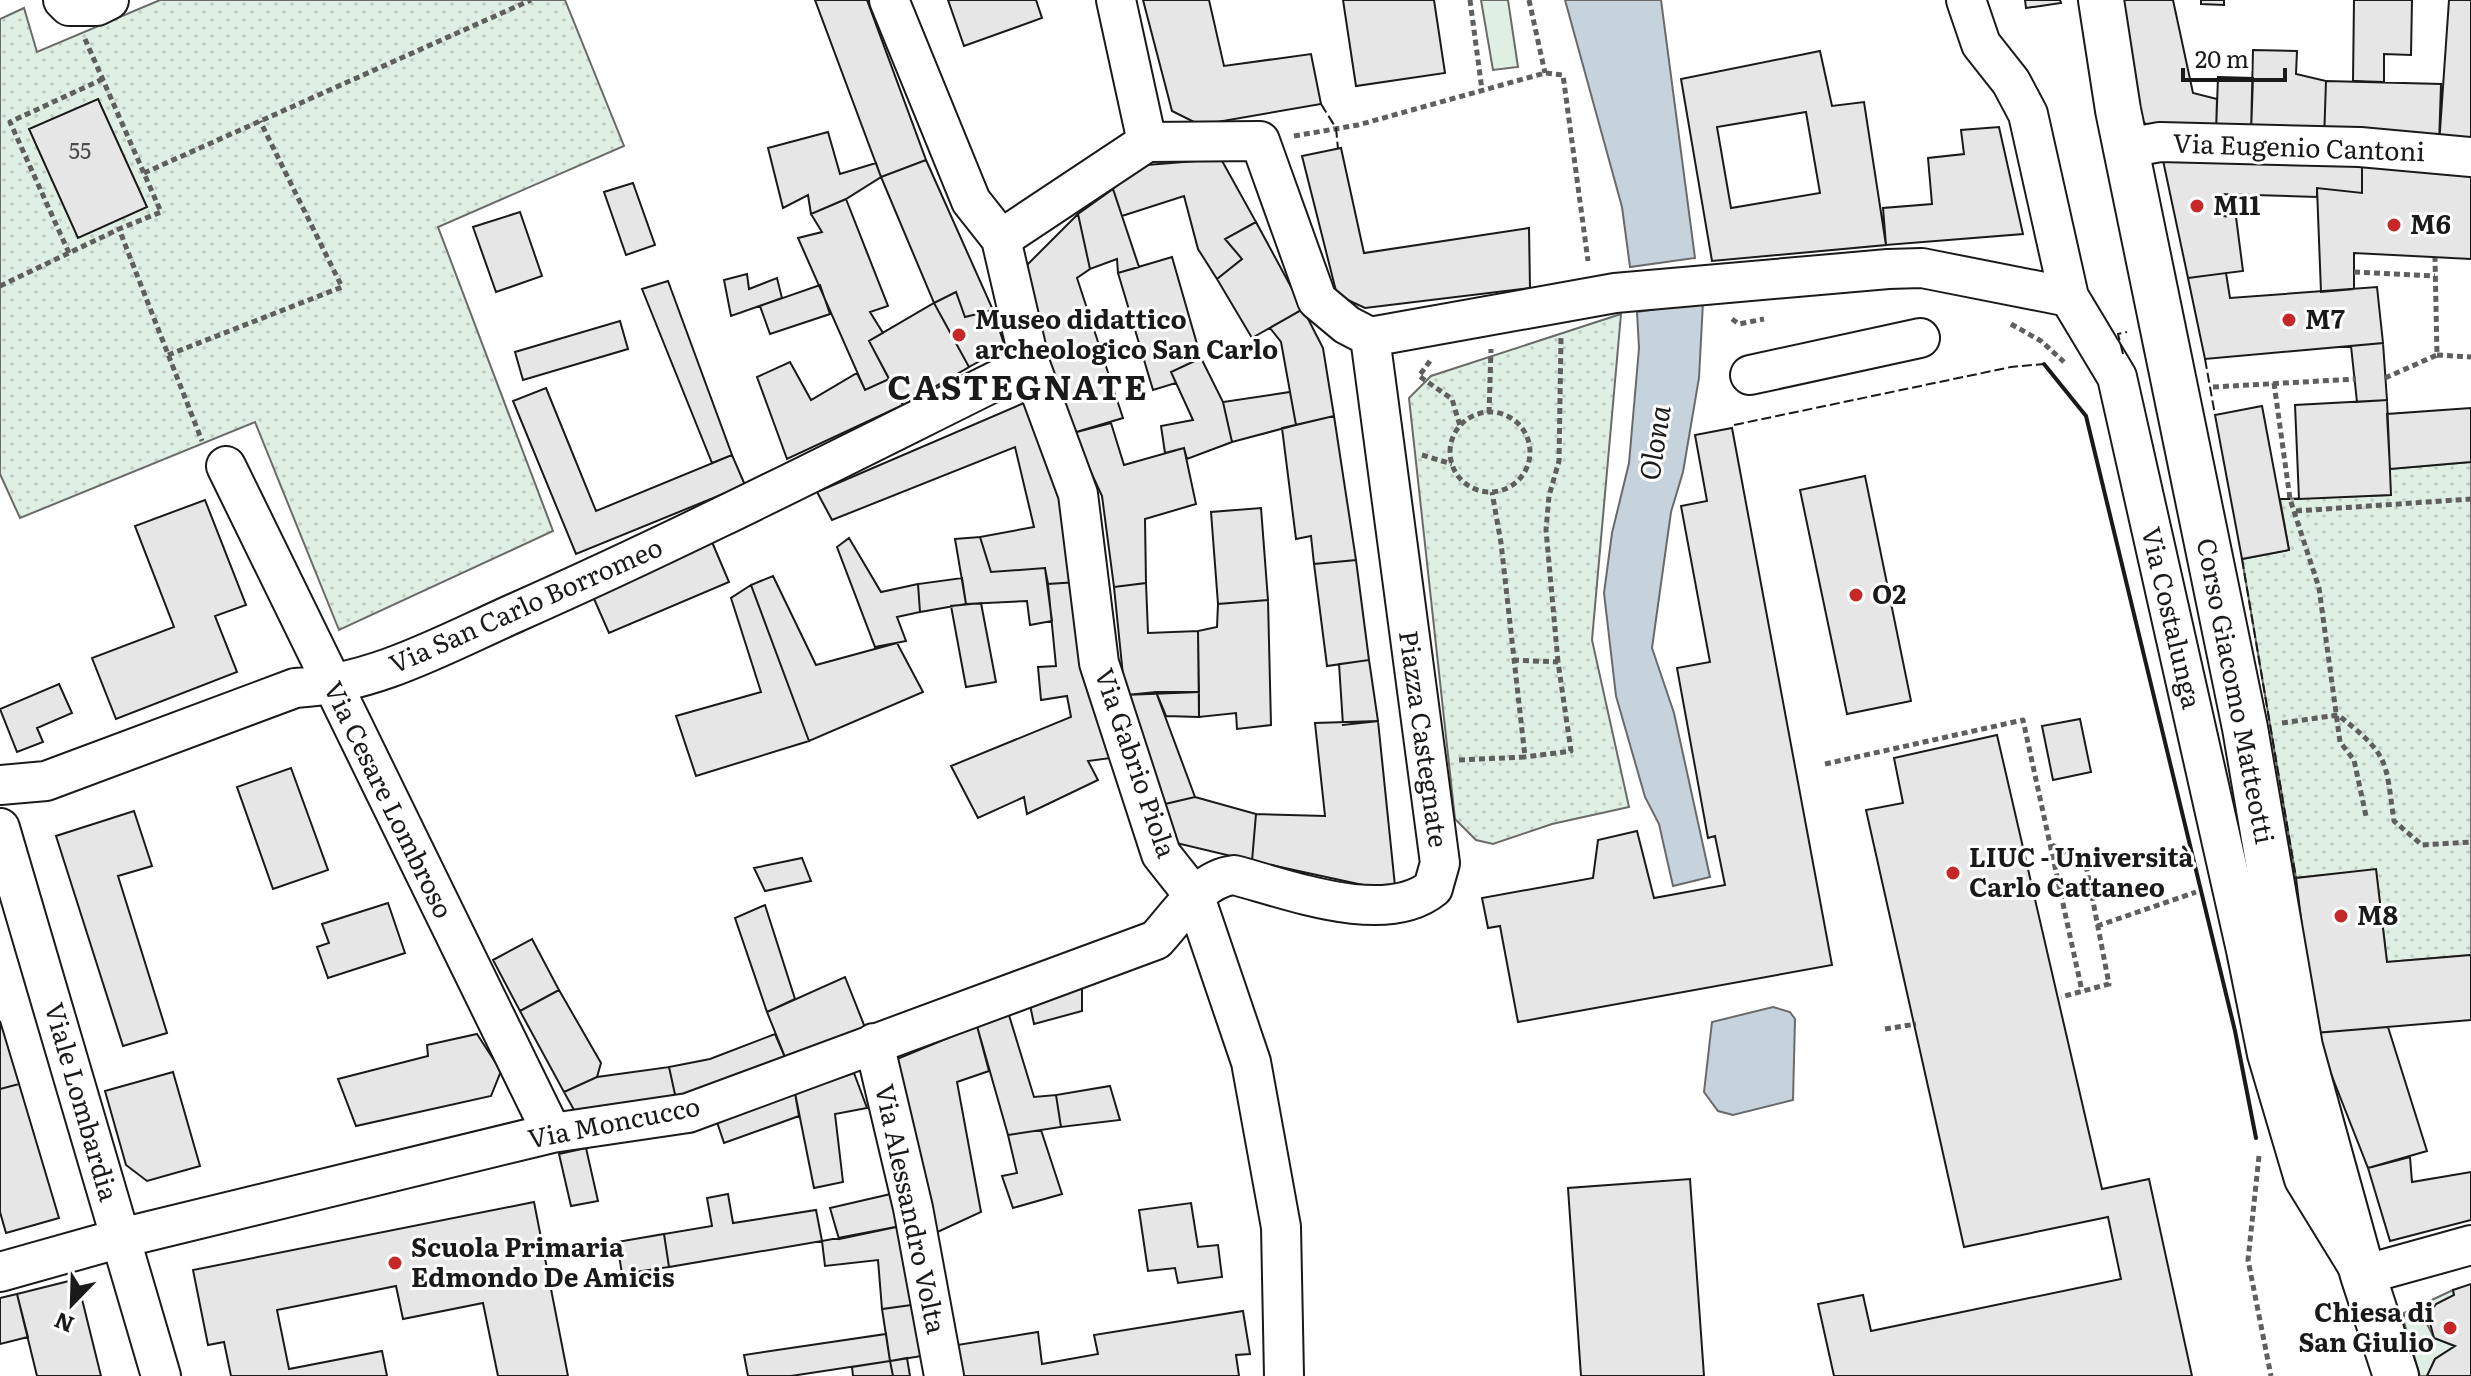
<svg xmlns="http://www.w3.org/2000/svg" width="2471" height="1376" font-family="Literata,serif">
	<defs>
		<pattern id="park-dots" width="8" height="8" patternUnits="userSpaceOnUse" patternTransform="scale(2)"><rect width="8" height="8" fill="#e0efe3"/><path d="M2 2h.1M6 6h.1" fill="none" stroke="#c0ccc2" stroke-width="1.8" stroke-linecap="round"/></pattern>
	</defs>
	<rect width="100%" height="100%" fill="#fff"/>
	<path fill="#e0efe3" stroke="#6a6a6a" stroke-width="2" d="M1481,0H1508L1518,67L1493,70Z
		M2453,1290L2454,1295L2431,1310L2427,1324L2434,1338L2455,1346L2435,1359L2427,1376H2420L2404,1322V1313Z"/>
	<path fill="url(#park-dots)" stroke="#6a6a6a" stroke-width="2" d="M160,0H565L624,146L438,227L553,531L339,630L255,422L20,518L0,474V19L24,8L37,52Z
		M1621,314L1592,640L1629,807L1552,824L1493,844L1476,840L1455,819L1409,398L1431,376Z
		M2471,462V955L2387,962L2376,870L2296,878L2242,559L2289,550L2280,499L2390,495V469Z"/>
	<path fill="#c6d2dc" stroke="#6a6a6a" stroke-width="2" d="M1565,0H1661L1695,258L1630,267L1622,207Z
		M1703,302L1699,378L1683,472L1671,512L1652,648L1674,713L1710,877L1673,886L1659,824L1645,797L1616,696L1604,593L1612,533L1629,463L1639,348L1637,312Z
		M1773,1007L1790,1012L1795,1019L1793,1100L1733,1115L1718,1111L1704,1092L1712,1022Z"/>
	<path fill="#e6e6e6" stroke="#1a1a1a" stroke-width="2" fill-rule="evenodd" d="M815,0H867L926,160L881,177Z
		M948,0H1036L1042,18L964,46Z
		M1143,0H1209L1224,66L1311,54L1321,104L1200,125L1172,111Z
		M1343,0H1434L1445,73L1356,86Z
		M2025,0H2060L2061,3L2026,8Z
		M2123,0H2173L2193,93L2217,99L2216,132L2155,130L2139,119Z
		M2201,0H2224V5L2201,4Z
		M2354,0H2412L2411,55L2384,54V82L2353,81Z
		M2449,0H2471V147L2439,145Z
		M2253,50L2297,51L2296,74L2326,81L2324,141L2251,133Z
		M1820,51L1832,106L1864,102L1886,245L1712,261L1681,79ZM1806,112L1820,193L1731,208L1717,127Z
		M2218,77L2253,78L2251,133L2216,132Z
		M2326,81L2441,84L2439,145L2324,141Z
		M98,99L147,207L78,238L29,129Z
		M1999,127L2023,234L1886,245L1883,208L1932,204L1928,158L1964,154L1961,130Z
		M828,132L840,174L876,163L881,177L846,199L811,214L808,195L783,208L768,148Z
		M1341,148L1364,253L1529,228L1530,288L1365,308L1337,295L1302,156Z
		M2161,151L2362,158V193L2317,188V197L2219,194L2222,216L2236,217L2243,271L2188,278Z
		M2362,158L2471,167V259L2354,253V289L2321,292L2317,188L2362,193Z
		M1221,159L1256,222L1225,239L1242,259L1217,279L1198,249L1184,196L1122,216L1113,189L1134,166Z
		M926,160L993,310L965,317L956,292L934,303L881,177Z
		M633,183L655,245L626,255L604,192Z
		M1113,189L1139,267L1118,273L1117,259L1090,269L1078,214Z
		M846,199L888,306L870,312L883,333L869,341L889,379L865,390L798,238L822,232L811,214Z
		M520,212L542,276L496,292L473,227Z
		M1078,214L1090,269L1077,278L1123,418L1073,433L1048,365L1024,268Z
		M1256,222L1303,309L1252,338L1217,279L1242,259L1225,239Z
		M1172,257L1201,358L1171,372L1176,383L1153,390L1118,273Z
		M2226,273L2230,298L2377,287L2383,343L2205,359L2188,278Z
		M747,274L749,289L777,278L782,298L731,316L724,280Z
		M668,281L732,455L712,463L642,289Z
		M820,285L830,314L770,334L760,306Z
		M956,292L965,317L993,310L1005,347L969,367L934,303Z
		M934,303L969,367L903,405L869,341Z
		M1303,309L1323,348L1334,416L1296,425L1281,342L1270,328Z
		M620,321L628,349L523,380L515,352Z
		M2383,343L2387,400L2357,402L2351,346Z
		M1201,358L1223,402L1232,442L1187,459L1184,448L1165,453L1161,426L1193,420L1171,372Z
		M790,362L811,400L857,373L865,390L889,379L903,405L787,459L757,377Z
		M546,388L596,511L732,455L745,485L576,554L513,401Z
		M1290,392L1296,425L1232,442L1223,402Z
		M2387,400L2391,495L2299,499L2295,405Z
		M1024,403L1068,502L1078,582L1048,584L1045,568L991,572L980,537L1034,527L1015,447L832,520L817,492Z
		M2262,406L2289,550L2242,559L2215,415Z
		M2471,408V462L2390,469L2387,414Z
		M1334,416L1356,560L1314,564L1311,536L1296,539L1282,428Z
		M1111,423L1124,465L1184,448L1196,504L1145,519L1146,583L1114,587L1102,496L1073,433Z
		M1732,428L1832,965L1518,1022L1500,926L1488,928L1482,898L1593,878L1598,840L1637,831L1654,898L1725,885L1715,836L1708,838L1677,668L1710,662L1681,506L1707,501L1695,435Z
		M1865,476L1911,701L1847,714L1800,490Z
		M205,500L246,605L215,616L237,672L116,719L92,658L174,627L135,526Z
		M1261,508L1268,600L1218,604L1211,512Z
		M980,537L991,572L1045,568L1052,621L1030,625L1027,601L966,604L955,539Z
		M849,538L881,592L918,584L920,612L897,617L906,641L875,647L837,547Z
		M712,542L729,582L609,633L591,592Z
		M1356,560L1369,660L1327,666L1314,564Z
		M773,576L816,665L897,643L923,692L809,741L751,585Z
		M962,578L966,604L920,612L918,584Z
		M1078,582L1111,758L1088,761L1098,780L1027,814L1024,797L978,818L951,766L1071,717L1067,696L1041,700L1038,667L1056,666L1048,584Z
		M1146,583L1148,633L1198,631L1199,692L1125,695L1114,587Z
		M751,585L809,741L696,776L676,716L761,692L731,598Z
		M1268,600L1271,725L1237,729L1236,713L1199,717L1198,631L1217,627L1218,604Z
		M981,603L996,682L966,687L951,606Z
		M1369,660L1378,721L1343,725L1339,664Z
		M59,684L72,713L37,728L43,742L17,752L0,709Z
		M1156,692H1199V717L1166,716Z
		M1156,692L1195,797L1165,804L1125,695Z
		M2080,719L2091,772L2053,780L2042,726Z
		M1378,721L1395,886L1363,885L1252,861L1256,814L1325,816L1315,723Z
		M1997,735L2102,1189L2149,1179L2192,1376H1834L1818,1304L1863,1295L1871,1331L2121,1279L2108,1217L1964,1247L1866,810L1903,803L1894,758Z
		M291,768L328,870L273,889L237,787Z
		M1195,797L1256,814L1252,861L1172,842L1165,804Z
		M134,811L152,866L118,876L167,1033L123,1046L56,836Z
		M802,858L811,881L765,891L754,868Z
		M2376,869L2387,962L2471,955V1020L2315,1033L2296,878Z
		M388,903L405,953L328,978L317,947L329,943L322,924Z
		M765,905L795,999L767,1012L735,918Z
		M532,939L559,990L520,1011L493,960Z
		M845,977L866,1030L787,1062L767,1012Z
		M1082,981V1011L1034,1024L1029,1000Z
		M559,990L601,1063L597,1077L564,1092L520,1011Z
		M1008,1012L1034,1097L1056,1095L1061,1127L1008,1135L977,1026Z
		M0,1021L19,1084L0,1089Z
		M977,1026L989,1071L957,1082L981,1212L931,1235L897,1059Z
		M2388,1027L2427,1151L2368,1168L2315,1033Z
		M477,1034L501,1071L491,1096L356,1126L338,1079L428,1056L427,1045Z
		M775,1034L787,1062L676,1099L669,1067L710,1059Z
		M669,1067L676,1099L595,1119L574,1110L564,1092L597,1077Z
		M173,1072L200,1166L147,1181L126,1165L105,1091Z
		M854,1073L867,1108L835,1114L843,1182L814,1188L795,1093Z
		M19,1084L59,1218L6,1233L0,1212V1089Z
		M1110,1086L1120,1120L1061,1127L1056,1095Z
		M795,1093L799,1116L724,1143L716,1119Z
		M1041,1130L1062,1194L1013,1208L1002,1176L1017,1173L1008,1135Z
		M586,1148L598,1201L571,1206L559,1154Z
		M2410,1157L2412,1182L2471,1172V1220L2390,1241L2368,1168Z
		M1690,1179L1704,1376H1581L1568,1188Z
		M895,1193L906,1225L839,1239L830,1208Z
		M728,1194L733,1223L816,1210L822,1241L669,1267L664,1234L712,1226L707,1198Z
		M534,1202L568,1376H498L483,1303L403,1319L396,1286L277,1310L289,1369L382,1351L387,1376H231L224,1342L208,1345L193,1270Z
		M1191,1203L1198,1247L1218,1245L1222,1277L1178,1283L1175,1268L1148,1271L1139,1210Z
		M906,1225L919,1304L882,1309L878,1260L825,1266L822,1241Z
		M664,1234L669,1267L622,1274L617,1242Z
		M77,1279L101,1376H37L17,1294Z
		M2471,1284V1376H2427L2435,1359L2455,1346L2434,1338L2428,1316L2436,1304L2454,1295L2453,1290Z
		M17,1294L28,1337L0,1344V1298Z
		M919,1304L928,1355L890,1361L882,1309Z
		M1243,1311L1250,1354L1236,1355L1239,1376H957L951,1346L1038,1332L1042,1364L1098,1354L1094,1335Z
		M886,1334L890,1361L791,1376H748L744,1355Z
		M907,1358L910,1376H893L890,1361Z
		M890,1361L893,1376H853L852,1367Z"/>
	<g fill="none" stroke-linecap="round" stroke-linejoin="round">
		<defs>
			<path id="minor" d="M63,0L69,6H97L109,0
				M889,0L971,201L1001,239L1030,364L1078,494L1099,663L1161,854L1195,897L1251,1062L1281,1227L1284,1376
				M1116,0L1147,142
				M1966,0L1981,44L2011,82L2028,114L2069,297L2117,377L2246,950L2267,1054L2304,1179L2363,1275L2471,1245
				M2127,148L2160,142L2360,147L2471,157
				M1370,337L1615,293L1888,269L1922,268L2069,297
				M1750,375L1920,338
				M226,466L552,1133
				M0,785L46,781L295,688C375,684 445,644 517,612C691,535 860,448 1030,364
				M0,828L161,1376
				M874,1043L913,1208L944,1376
				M0,1272L121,1238L552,1133L688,1113L1156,940C1179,915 1200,879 1234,875C1288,889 1385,927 1433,888L1440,863L1370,337L1347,325L1317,300L1260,141L1147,142L1001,239"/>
			<path id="major" d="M2101,0L2118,110L2245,728L2300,1047L2363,1275L2396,1376"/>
		</defs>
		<use href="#minor" stroke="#1a1a1a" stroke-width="42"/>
		<use href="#major" stroke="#1a1a1a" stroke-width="48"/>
		<path stroke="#5f5f5f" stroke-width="5" stroke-dasharray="6 4" stroke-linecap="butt" d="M1470,0L1482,90
			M1529,0L1545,73
			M85,39L161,212L119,229L202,441
			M1294,136L1358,125L1545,73L1563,75L1588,261
			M144,173L531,0
			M69,253L10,122L105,78
			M2354,272L2435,276
			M0,286L119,229
			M1732,319L1739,324L1764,319
			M2011,324L2041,341L2064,362
			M168,355L342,287L260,121
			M2437,355L2471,357
			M1430,361L1419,376L1452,399L1460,426
			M2385,378L2437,355L2435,258
			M2274,383L2290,499L2319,588L2340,742L2354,760L2366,816
			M2213,387L2356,379
			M1450 452a40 40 0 1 1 80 0a40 40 0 1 1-80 0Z
			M1489,413L1491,349
			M1422,455L1452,464
			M2296,511L2471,499
			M1513,660L1558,662L1571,751L1525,757
			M1558,662L1546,530L1549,496L1559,461L1561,338
			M2282,723L2338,715C2390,756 2385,759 2394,821L2422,845L2471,842
			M1459,760L1525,757L1501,543L1492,492
			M1825,764L2023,720L2082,991
			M2052,845L2086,865L2109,984L2061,997
			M2097,926L2196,892
			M1885,1029L1916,1024
			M2259,1156L2248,1260L2271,1376"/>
		<use href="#minor" stroke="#fff" stroke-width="38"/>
		<use href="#major" stroke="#fff" stroke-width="44"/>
		<path stroke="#1a1a1a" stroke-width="2" stroke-dasharray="10 4" stroke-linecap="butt" d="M1321,104L1336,128L1338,149
			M2123,354L2118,334L2127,332
			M2205,359L2215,415
			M1734,425L2011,367L2044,364
			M2280,499H2299
			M2242,559L2296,878"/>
		<path stroke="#1a1a1a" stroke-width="4" d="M2044,364L2086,416L2235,1031L2256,1138"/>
	</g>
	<g fill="#c62828" stroke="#fff" stroke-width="3">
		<circle cx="2197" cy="206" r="8"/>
		<circle cx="2394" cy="225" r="8"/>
		<circle cx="2289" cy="320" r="8"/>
		<circle cx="959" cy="335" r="8"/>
		<circle cx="1856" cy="595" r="8"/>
		<circle cx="1953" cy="873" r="8"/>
		<circle cx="2341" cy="916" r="8"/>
		<circle cx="395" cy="1263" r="8"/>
		<circle cx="2450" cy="1328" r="8"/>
	</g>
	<g text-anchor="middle" stroke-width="6" stroke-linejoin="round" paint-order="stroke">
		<g font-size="22" fill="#4d4d4d">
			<text x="80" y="159">55</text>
		</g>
		<g font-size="26" fill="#1a1a1a" stroke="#fff">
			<text transform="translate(2299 148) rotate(2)" y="9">Via Eugenio Cantoni</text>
			<text transform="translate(526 606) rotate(-24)" y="9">Via San Carlo Borromeo</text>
			<text transform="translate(2171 618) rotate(77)" y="9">Via Costalunga</text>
			<text transform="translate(2235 691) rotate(79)" y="9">Corso Giacomo Matteotti</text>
			<text transform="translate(1423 739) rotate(82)" y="9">Piazza Castegnate</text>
			<text transform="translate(1135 763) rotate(71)" y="9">Via Gabrio Piola</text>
			<text transform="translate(388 800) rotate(64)" y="9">Via Cesare Lombroso</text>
			<text transform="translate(81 1102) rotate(74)" y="9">Viale Lombardia</text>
			<text transform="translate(614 1123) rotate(-11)" y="9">Via Moncucco</text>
			<text transform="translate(910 1209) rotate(78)" y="9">Via Alessandro Volta</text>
		</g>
		<g font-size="26" font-weight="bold" fill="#1a1a1a" stroke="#fff" text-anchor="start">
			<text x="2213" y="215">M11</text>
			<text x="2410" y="234">M6</text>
			<text x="975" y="329">Museo didattico<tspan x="975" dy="30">archeologico San Carlo</tspan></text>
			<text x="2305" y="329">M7</text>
			<text x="1872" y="604">O2</text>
			<text x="1969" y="867">LIUC - Università<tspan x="1969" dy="30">Carlo Cattaneo</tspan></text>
			<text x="2357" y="925">M8</text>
			<text x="411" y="1257">Scuola Primaria<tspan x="411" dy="30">Edmondo De Amicis</tspan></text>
			<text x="2434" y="1322" text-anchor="end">Chiesa di<tspan x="2434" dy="30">San Giulio</tspan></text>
		</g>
		<g font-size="28" font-style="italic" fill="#1a1a1a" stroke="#fff">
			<text transform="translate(1655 443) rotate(-81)" y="10">Olona</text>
		</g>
		<g font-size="34" font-weight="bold" letter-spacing="2" fill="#1a1a1a" stroke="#fff">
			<text x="1018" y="400">CASTEGNATE</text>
		</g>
	</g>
	<g transform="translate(72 1304) rotate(203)" stroke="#ffffff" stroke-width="6" paint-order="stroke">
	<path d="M0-6L14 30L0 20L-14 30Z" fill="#1a1a1a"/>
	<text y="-12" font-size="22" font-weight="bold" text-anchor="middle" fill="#1a1a1a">N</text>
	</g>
	<path d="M2183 68v12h102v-12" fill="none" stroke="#1a1a1a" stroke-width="4"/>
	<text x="2195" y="68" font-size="24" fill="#1a1a1a" stroke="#ffffff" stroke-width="6" paint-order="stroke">20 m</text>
</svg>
